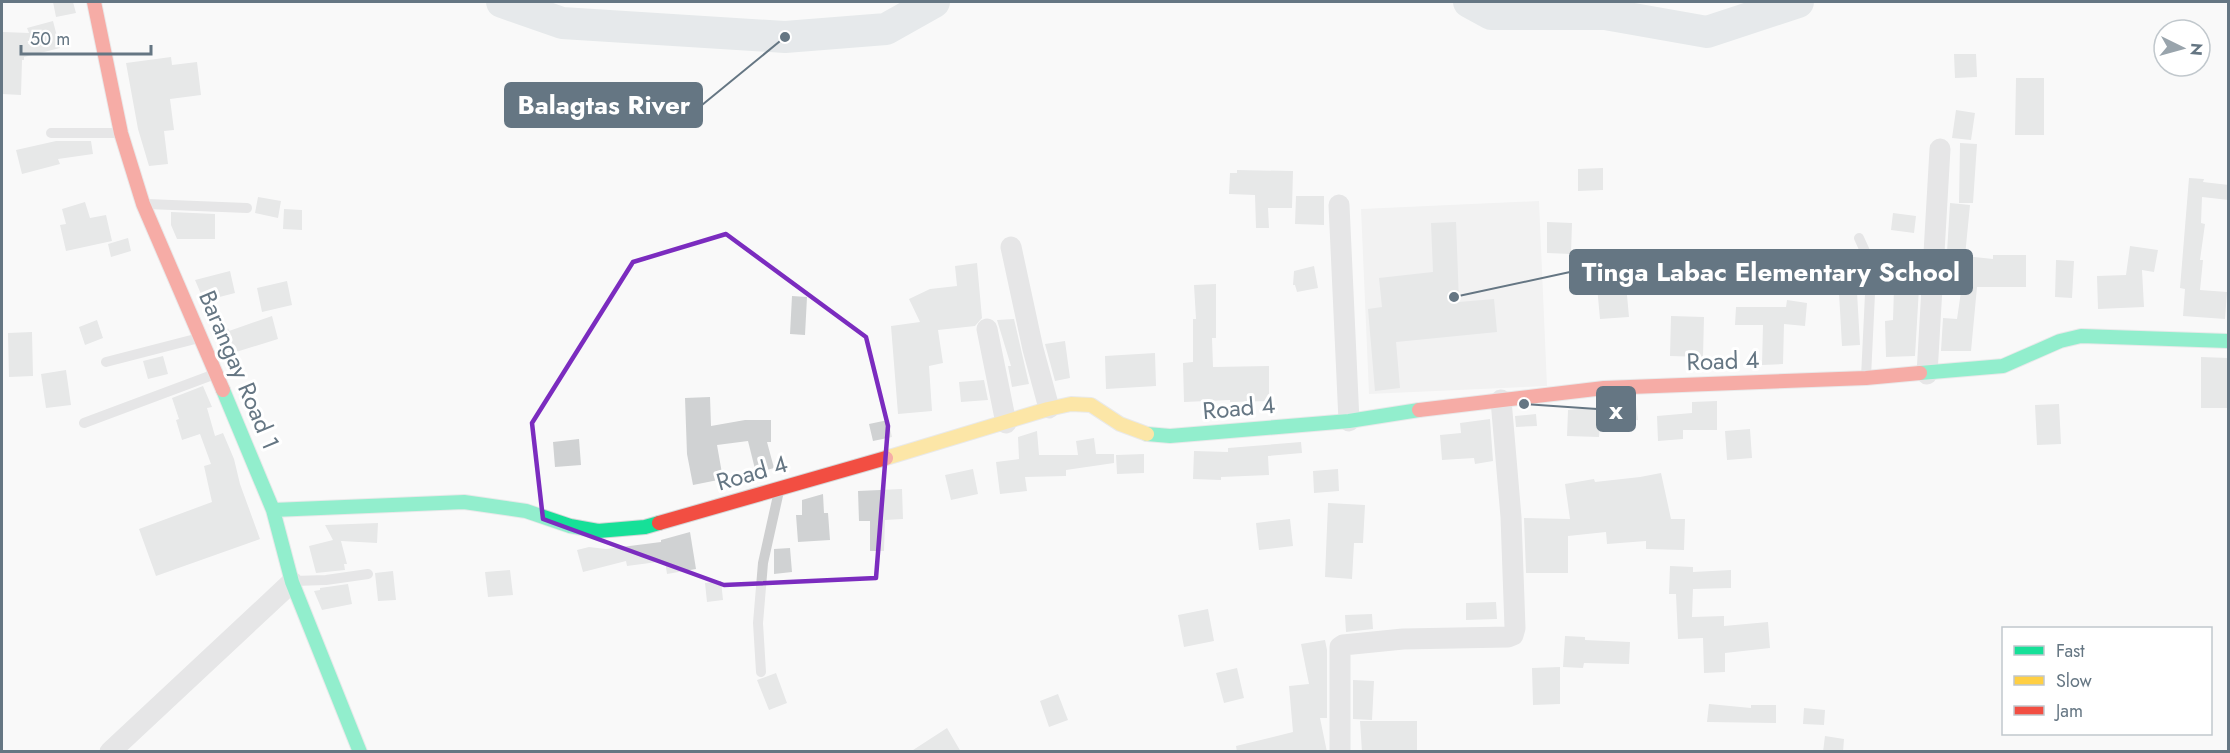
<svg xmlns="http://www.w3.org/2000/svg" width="2230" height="753" font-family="Jost,sans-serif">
	<rect width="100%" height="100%" fill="#f9f9f9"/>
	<path fill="#e8e9e9" d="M1539,201L1547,386L1369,394L1361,209Z"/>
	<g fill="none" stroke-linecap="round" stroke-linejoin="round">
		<path stroke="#ced6d9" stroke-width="32" d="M502,2L562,23L785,37L886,29L934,2
			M1469,2L1491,14H1605L1707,32L1798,2"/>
	</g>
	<path fill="#d0d2d3" d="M53,2H73L76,13L56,17Z
		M53,21L60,48L24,57V60H22L21,95L2,94L3,32L29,33L27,28Z
		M1954,54H1976L1977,77L1955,78Z
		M171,57L172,65L197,62L201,95L170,99L174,130L164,131L168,164L149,166L138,129L126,63Z
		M2016,78H2044V135H2015Z
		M1956,110L1975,113L1971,140L1952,138Z
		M56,141H91L93,154L58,159L60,164L22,174L16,150Z
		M1960,143L1977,144L1973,203H1959Z
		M1603,168V190L1578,191V169Z
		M1237,170L1293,171L1292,208H1268L1269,228H1256L1255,195L1229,194L1230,173H1237Z
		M2189,178L2204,179L2203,182L2229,185V200L2202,197L2201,223L2205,224L2200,260H2203L2200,290L2227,292L2225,319L2183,316L2185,289L2180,288Z
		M1296,196H1324V225L1295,224Z
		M258,197L281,201L278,218L255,213Z
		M85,202L90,218L106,215L112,241L66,251L60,225L66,224L62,209Z
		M1950,203L1970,205L1965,256L1993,259V255H2026V287H1977L1971,351H1941L1943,318L1957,319L1962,285H1945Z
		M284,209L302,210V230L283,229Z
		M171,212L215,214V239H177L171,225Z
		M1893,213L1916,216L1914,233L1891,230Z
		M1456,222L1459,302L1494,299L1497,332L1396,342L1400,388L1375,391L1368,309L1382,307L1379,278L1433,272L1431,223Z
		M1547,222L1572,223L1571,254L1547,253Z
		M128,238L131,251L111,257L108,244Z
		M2130,246L2158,250L2154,272L2142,270L2144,307L2098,309L2097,276L2126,275Z
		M2056,260L2074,261L2072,298L2055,297Z
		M977,263L982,318L975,326L938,330L943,363L929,366L932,411L898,414L891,326L920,322L909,299L930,289L957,286L955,266Z
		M1314,266L1318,288L1297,292L1295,285H1293L1294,271Z
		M230,271L235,293L204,301L195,280Z
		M1856,274L1860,345L1842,346L1838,275Z
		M287,281L292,305L262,312L257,288Z
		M1216,284V338H1212L1213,367L1269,366V401L1230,402V400L1184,402L1183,363L1193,362V319H1196L1194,285Z
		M1626,284L1629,317L1600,319L1597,286Z
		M1894,288H1919L1915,356L1886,357L1885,321L1893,320Z
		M792,296L807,297L805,335L790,334Z
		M1787,300L1807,303L1805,326L1784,324L1783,364L1762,365L1763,325H1735L1736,307H1786Z
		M272,316L278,339L236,352L237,357L229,360L217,332L228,328L229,331Z
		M1671,316L1704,317L1703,357L1670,356Z
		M1014,319L1029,384L1012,387L1008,366H1011L997,320Z
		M97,320L103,338L85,345L79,327Z
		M32,332L33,376L9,377L8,333Z
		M1065,341L1070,378L1055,381L1045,344Z
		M1155,353L1156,386L1106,389L1105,356Z
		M163,356L168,374L148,379L143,361Z
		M2201,357L2229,358V408H2201Z
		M66,370L71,405L46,408L41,374Z
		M984,380L988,400L961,402L959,382Z
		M203,386L212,407L207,408L215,436L223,433L234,459L240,484L260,539L156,576L139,529L212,502L204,466L211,464L200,434L182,440L176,420L179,419L172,398Z
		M710,397L711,426L745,420H771V442H767L774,468L756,473L748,441L717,445L723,479L693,485L687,454L685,398Z
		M1717,401V430H1683V439L1658,441L1657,416L1692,413V402Z
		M1636,404L1638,420L1600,424L1599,437L1567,436L1568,410Z
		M2059,404L2061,444L2037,445L2035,405Z
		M1536,414L1537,426L1516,427L1515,416Z
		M1490,419L1493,461L1475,464L1474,458L1442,460L1440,435L1461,433L1460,423Z
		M888,420L892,437L873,441L869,424Z
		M1750,429L1752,458L1727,460L1725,431Z
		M1037,431L1039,455H1078L1076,441L1094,438L1096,454H1114V463L1066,470V476L1025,477L1027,491L1000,494L996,462L1019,459L1018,437Z
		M579,439L581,465L555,467L553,442Z
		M1301,442L1302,453L1268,456L1269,475L1221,477V480L1193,479L1194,451L1228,452V448Z
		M1144,454V473L1117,474L1116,455Z
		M973,469L978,494L951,500L945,475Z
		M1338,469L1339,491L1314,493L1313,471Z
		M1661,473L1671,519H1685L1684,550L1646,549V541L1607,544L1606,532L1568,536V573H1526L1524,518L1570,519L1565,484L1594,479L1595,482L1640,477Z
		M902,489L903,519L885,520L884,551H870V521H859L858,491Z
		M823,494L824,513H828L830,540L798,542L796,515H802V500Z
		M1328,503L1365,505L1363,543H1354L1352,579L1325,577Z
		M1290,519L1293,546L1259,550L1256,523Z
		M378,523L377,543L341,541L347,564H344L345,570L316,573L309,546L333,540L325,525Z
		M690,532L696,569L667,574L665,561L627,566L626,561L583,572L577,550L589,547L606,549L661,542V540Z
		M790,548L792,572L774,574V549Z
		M1670,566L1693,567V572L1731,570V588L1693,589L1692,617L1724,616V626L1768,622L1770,648L1725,653V672L1704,673L1703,638L1678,639L1676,594H1669Z
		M510,570L513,595L488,597L485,572Z
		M393,571L396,600L378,601L375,573Z
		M721,581L723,600L707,602L705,583Z
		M348,584L352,604L322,610L314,591L320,590V588Z
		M1496,602L1497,619L1466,620V603Z
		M1208,609L1214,641L1184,647L1178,615Z
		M1372,614L1373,629L1346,632L1345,615Z
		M1565,636L1585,637V640L1630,642L1629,664L1584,663L1583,668L1563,667Z
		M1325,640L1327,650V718H1320L1327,752H1237L1236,746L1293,732L1289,686L1309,684L1301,644Z
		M1560,667V704L1533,705L1532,668Z
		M1237,668L1244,698L1224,703L1216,673Z
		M776,673L787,703L769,710L757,680Z
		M1353,680L1374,681L1372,720L1353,719Z
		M1058,694L1068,720L1049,727L1040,701Z
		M1709,704L1751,708V705H1776V723L1707,722Z
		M1804,708L1825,710L1824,725L1803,724Z
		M1360,721H1417V752H1362Z
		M947,728L961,752H910Z
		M1825,736L1844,739L1843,752H1823Z"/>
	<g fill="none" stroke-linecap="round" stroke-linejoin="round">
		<defs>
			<path id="fast" d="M1920,373L2003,366L2060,341L2081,336L2228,341
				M223,390L273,510L292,582L360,752
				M1147,434L1170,436L1349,421L1419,410
				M273,510L464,502L526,511L570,526L598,531L645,527L659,523"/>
			<path id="slow" d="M886,458L1048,409L1071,404L1091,405L1120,424L1147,434"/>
			<path id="jam" d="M94,2L121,133L143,204L223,390
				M1419,410L1604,388L1866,378L1920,373
				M659,523L886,458"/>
		</defs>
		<use href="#fast" stroke="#d5d6d7" stroke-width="16"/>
		<use href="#slow" stroke="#d5d6d7" stroke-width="16"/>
		<use href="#jam" stroke="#d5d6d7" stroke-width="16"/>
		<path stroke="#cecfd0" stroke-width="10" d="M51,133H117
			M147,204L247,208
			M1859,238L1869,260L1871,273L1866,377
			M106,362L199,338
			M84,423L215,374
			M294,581L326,580L368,574
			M761,672L758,623L763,563L779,491"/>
		<path stroke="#cecfd0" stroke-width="21" d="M1339,205L1349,421
			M1011,247L1033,349L1049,408
			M987,329L1006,423
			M1927,374L1940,149
			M110,752L292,582
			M1340,752V647L1343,645L1403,639L1508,637L1513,635L1515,628L1511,517L1501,400"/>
		<use href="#fast" stroke="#16e098" stroke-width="14"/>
		<use href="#slow" stroke="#ffcf43" stroke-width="14"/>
		<use href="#jam" stroke="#f24e42" stroke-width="14"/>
	</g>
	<path d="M0 0H2230V753H0ZM726,234L866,337L888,426L876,578L724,585L543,519L532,423L633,262Z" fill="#f9f9f9" fill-opacity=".55" fill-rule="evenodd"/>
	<path fill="none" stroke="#7b2cbf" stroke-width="4.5" stroke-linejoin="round" d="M726,234L866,337L888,426L876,578L724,585L543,519L532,423L633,262Z"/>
	<g text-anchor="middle" stroke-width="6" stroke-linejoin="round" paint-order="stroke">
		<g font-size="24" fill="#657683" stroke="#fff">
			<text transform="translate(1723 361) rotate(-2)" y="8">Road 4</text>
			<text transform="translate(239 370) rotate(67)" y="8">Barangay Road 1</text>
			<text transform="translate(1239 408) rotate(-5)" y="8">Road 4</text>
			<text transform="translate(752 473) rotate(-16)" y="8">Road 4</text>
		</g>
	</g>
	<path fill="none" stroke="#657683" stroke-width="2" d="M785 37L702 105M1454 297L1570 272M1524 404L1597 409"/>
	<g fill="#657683" stroke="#fff" stroke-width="2">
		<circle cx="785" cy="37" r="6"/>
		<circle cx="1454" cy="297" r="6"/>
		<circle cx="1524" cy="404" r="6"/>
	</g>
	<g fill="#657683" stroke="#657683" stroke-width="2">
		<rect x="505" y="83" width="197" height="44" rx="6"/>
		<rect x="1570" y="250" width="402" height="44" rx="6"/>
		<rect x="1597" y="387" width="38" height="44" rx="6"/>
	</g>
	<g font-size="26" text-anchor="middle" font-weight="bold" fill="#fff">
		<text x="604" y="114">Balagtas River</text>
		<text x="1771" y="281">Tinga Labac Elementary School</text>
		<text x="1616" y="419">x</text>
	</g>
	<rect width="2230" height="753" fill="none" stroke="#657683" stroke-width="6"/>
	<rect x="2002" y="627" width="210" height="108" fill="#ffffff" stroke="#c1c8cd" stroke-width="1.5"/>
	<rect x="2014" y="646" width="30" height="9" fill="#16e098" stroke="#c1c8cd" stroke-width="1.5"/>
	<text x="2056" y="657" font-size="18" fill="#657683">Fast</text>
	<rect x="2014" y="676" width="30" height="9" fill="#ffcf43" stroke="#c1c8cd" stroke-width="1.5"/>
	<text x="2056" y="687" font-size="18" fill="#657683">Slow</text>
	<rect x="2014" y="706" width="30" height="9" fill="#f24e42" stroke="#c1c8cd" stroke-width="1.5"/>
	<text x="2056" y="717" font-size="18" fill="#657683">Jam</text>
	<g transform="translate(2182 48) rotate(95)"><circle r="28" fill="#ffffff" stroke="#c1c8cd" stroke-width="1.5"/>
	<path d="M0-4.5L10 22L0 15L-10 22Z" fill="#99a4ac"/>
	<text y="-9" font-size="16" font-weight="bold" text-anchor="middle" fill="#657683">N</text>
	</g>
	<path d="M21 45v9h130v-9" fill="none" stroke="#657683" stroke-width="3"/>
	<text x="30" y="45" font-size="18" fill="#657683" stroke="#ffffff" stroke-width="4.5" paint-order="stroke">50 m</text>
</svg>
